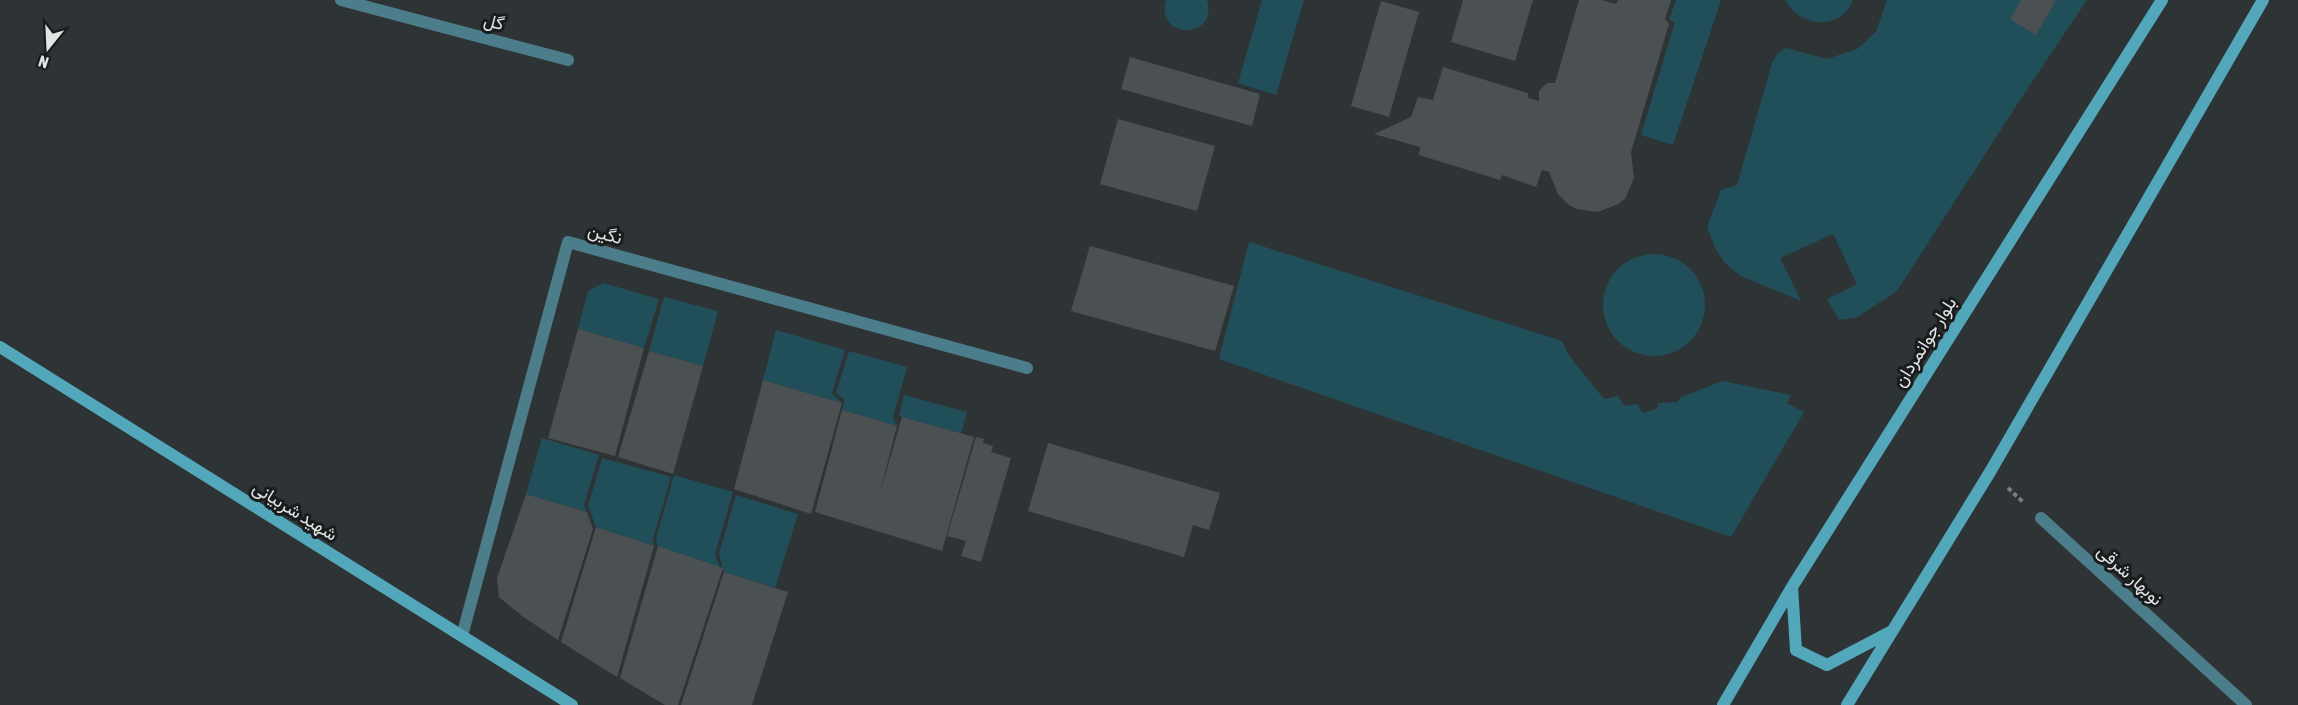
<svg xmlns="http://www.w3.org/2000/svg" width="2298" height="705" font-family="'Asap Condensed',Vazirmatn,sans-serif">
	<rect width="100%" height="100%" fill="#2e3435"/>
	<path fill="#204f5a" d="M1166,0H1207C1219,41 1154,39 1166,0Z
		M1262,0H1304L1276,95L1238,83Z
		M1676,0H1721L1673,145L1641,135L1675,22L1669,20Z
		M1785,0H1853C1841,32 1799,27 1785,0Z
		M1887,0H2087L2020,100L1897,291L1856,318L1839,320L1827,299L1857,284L1833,234L1780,258L1801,301L1741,276L1726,264L1716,250L1707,227L1721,190L1737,185L1772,63L1778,53L1786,48L1827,59L1857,49L1876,32Z
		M1249,242L1562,341L1570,357L1604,399L1618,396L1624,406L1637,404L1643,413L1657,409L1658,403L1677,402L1682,397L1722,381L1791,395L1787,403L1804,412L1731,537L1219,359Z
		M1603 305a51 51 0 1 1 102 0a51 51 0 1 1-102 0Z
		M603,283L659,299L644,348L578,329L588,291Z
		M664,297L718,311L703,366L649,351Z
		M776,330L845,350L832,393L842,403L763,380Z
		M849,351L907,367L893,417L897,426L842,410L845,400L836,393Z
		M904,395L967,412L961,434L902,417L899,415Z
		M542,438L599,455L584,505L587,512L526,494Z
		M602,458L671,477L653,539L654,546L596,527L588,506Z
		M674,475L733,492L715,554L720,568L658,546L656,539Z
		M736,495L798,514L775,588L724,572L719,554Z"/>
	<path fill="#4b5152" d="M1463,0H1533L1515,61L1451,42Z
		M1579,0H1601L1616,4L1618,0H1671L1665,19L1669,24L1631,152L1634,178L1625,199L1618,204L1598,212L1577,209L1569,205L1558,194L1549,172L1542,170L1536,187L1502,175L1500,180L1419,155L1420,147L1374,134L1411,117L1418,97L1433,100L1443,67L1528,93V98L1539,101V91L1547,83H1555Z
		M2021,0H2056L2036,35L2010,19Z
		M1381,1L1419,12L1389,117L1351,106Z
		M1130,57L1260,94L1252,126L1121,89Z
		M1118,119L1215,146L1197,211L1100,184Z
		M1090,246L1234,286L1215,351L1071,311Z
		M578,329L644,348L615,456L548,438Z
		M649,351L703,366L673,474L618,457Z
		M763,380L842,403L811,514L734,489Z
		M842,410L897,426L879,496L902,417L974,437L942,551L815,512Z
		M976,437L984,439L983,443L993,446L991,452L1011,458L981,562L961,556L966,541L947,536Z
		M1048,443L1220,493L1209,530L1193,525L1184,557L1028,511Z
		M526,494L587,512L593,529L558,640L522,616L499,597L497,578Z
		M596,527L654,546L617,677L561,642Z
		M658,546L723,568L678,705H665L620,678Z
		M724,572L788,592L752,705H681Z"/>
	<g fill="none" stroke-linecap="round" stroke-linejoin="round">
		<path stroke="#7a7e7f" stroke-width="4" stroke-dasharray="4.5 3" stroke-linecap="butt" d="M2008,488L2023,502"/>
		<path stroke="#4c7d8a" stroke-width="12" d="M341,0L568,60
			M2041,518L2246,705
			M462,636L568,242L1027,368"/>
		<path stroke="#53a7bb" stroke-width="12" d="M0,347L572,705
			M1792,587L1796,650L1827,665L1890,632
			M1723,705L1792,587L2162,0
			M1847,705L1990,472L2263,0"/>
	</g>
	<g text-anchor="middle" stroke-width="6" stroke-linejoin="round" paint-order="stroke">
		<g font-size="18" fill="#e2e5e6" stroke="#191b1c">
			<text transform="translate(494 22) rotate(15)" y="6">گل</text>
			<text transform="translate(605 234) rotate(15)" y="6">نگین</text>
			<text transform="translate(1925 342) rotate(-58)" y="6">بلوار جوانمردان</text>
			<text transform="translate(295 511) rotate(32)" y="6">شهید شربیانی</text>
			<text transform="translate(2130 575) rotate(42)" y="6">نوبهار شرقی</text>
		</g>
	</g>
	<g transform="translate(48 48) rotate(198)" stroke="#191b1c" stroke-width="4.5" paint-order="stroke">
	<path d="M0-4.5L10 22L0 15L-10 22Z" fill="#e2e5e6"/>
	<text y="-9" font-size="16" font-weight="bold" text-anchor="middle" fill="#e2e5e6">N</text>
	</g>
</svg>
